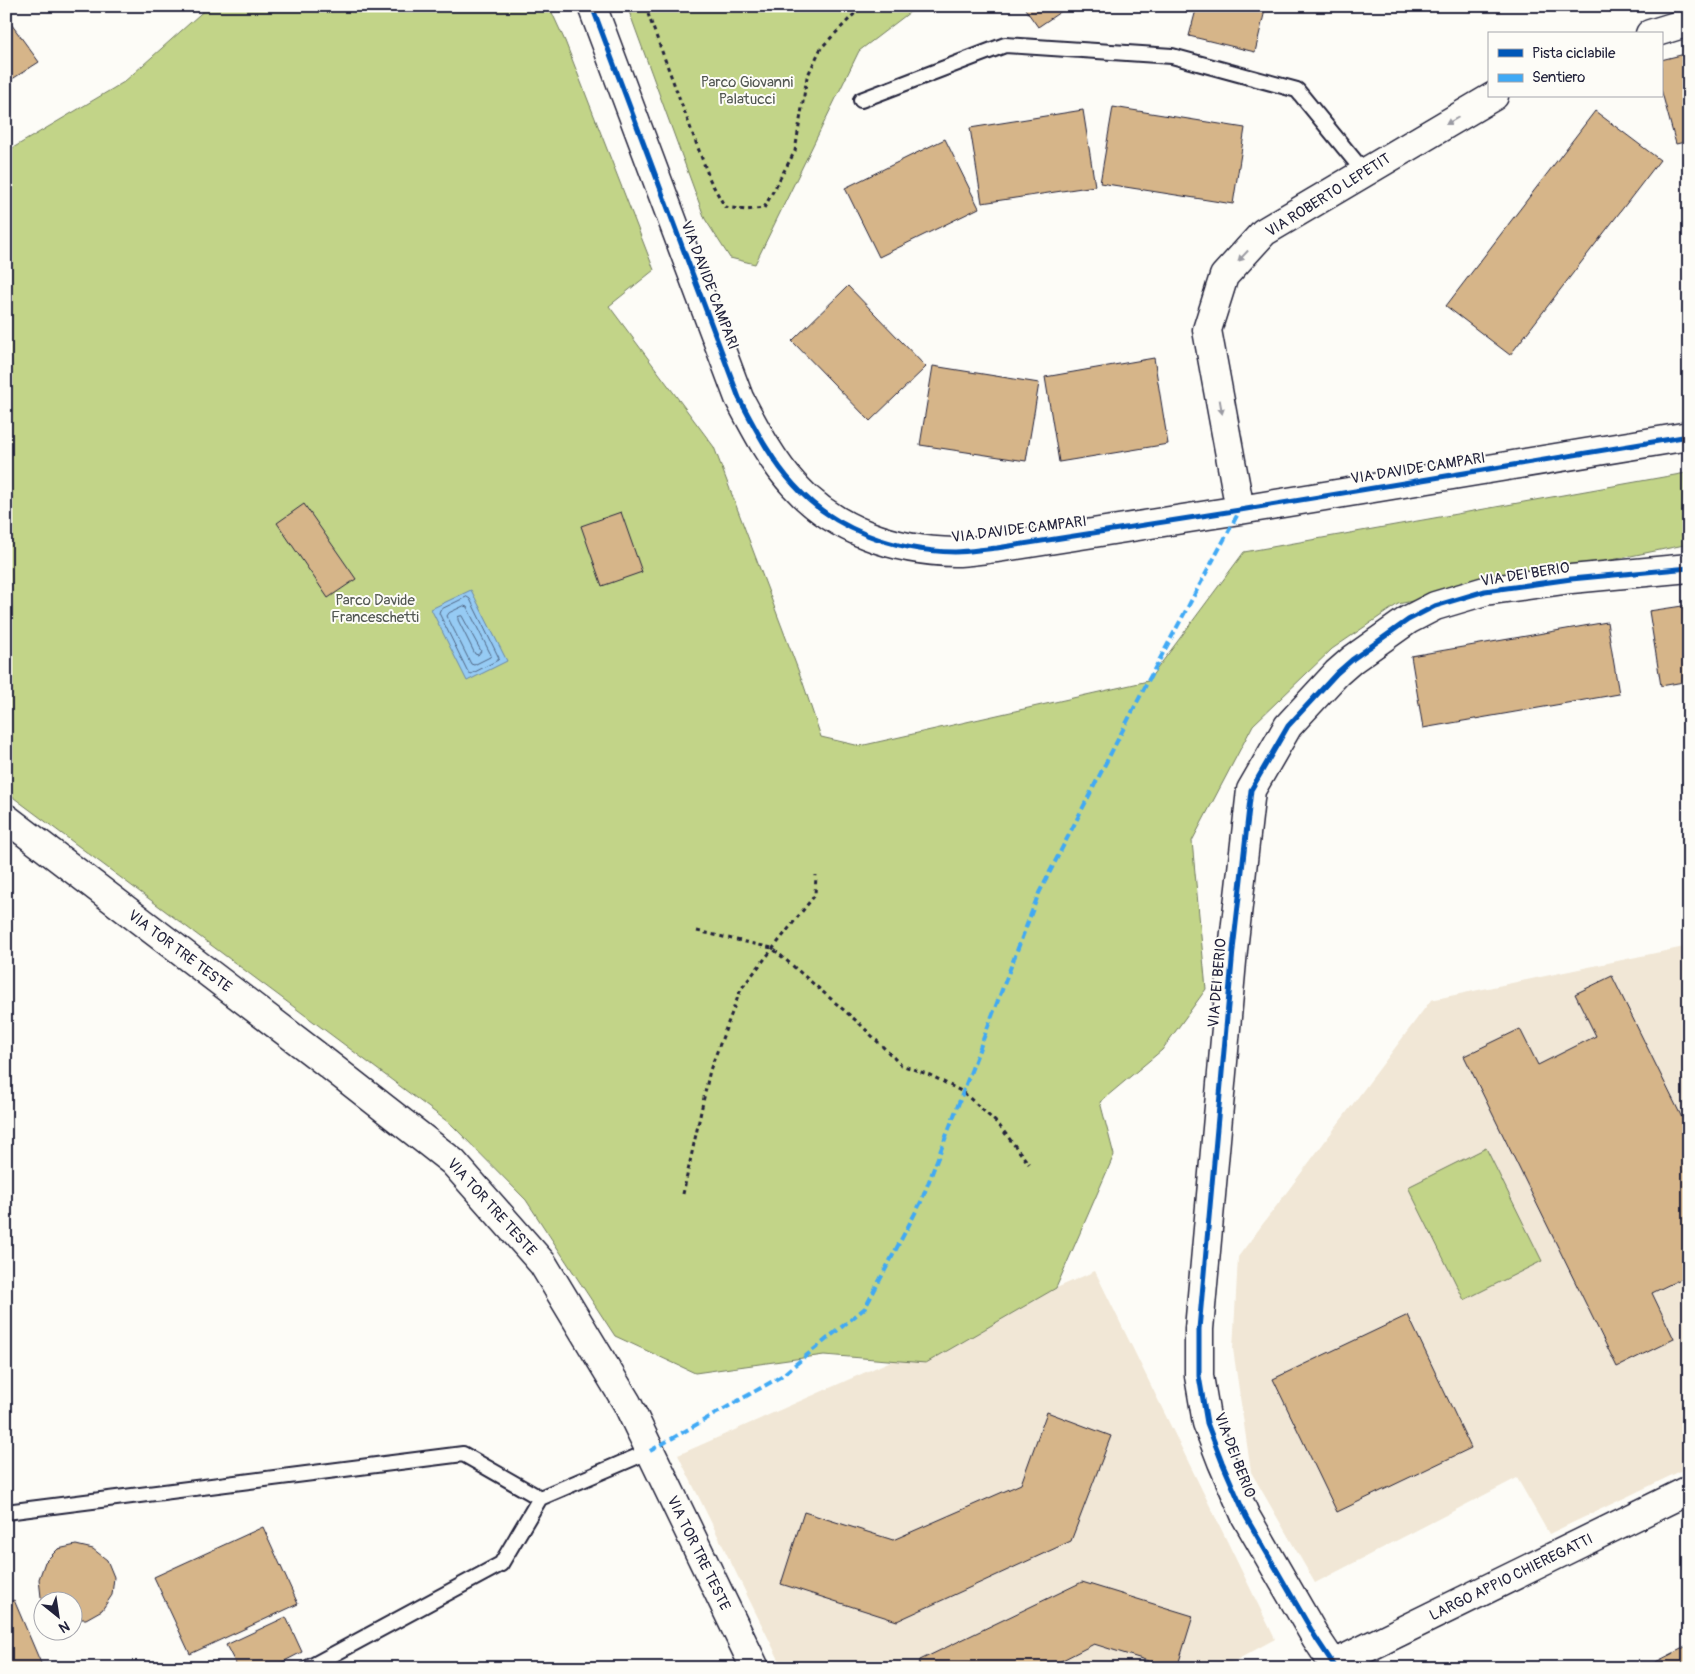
<svg xmlns="http://www.w3.org/2000/svg" width="1695" height="1674" font-family="Pangolin,sans-serif">
	<rect width="100%" height="100%" fill="#fdfcf7"/>
	<filter id="ink" filterUnits="userSpaceOnUse"><feTurbulence type="fractalNoise" baseFrequency=".02" numOctaves="2"/><feDisplacementMap in="SourceGraphic" scale="10" xChannelSelector="R" yChannelSelector="G"/><feConvolveMatrix kernelMatrix="1 2 1 2 8 2 1 2 1" color-interpolation-filters="sRGB"/></filter>
	<g filter="url(#ink)">
		<path fill="#f1e7d6" d="M1689,946V1467L1549,1534L1517,1478L1315,1583L1251,1472L1233,1349L1238,1257L1431,1000Z
			M1095,1271L1275,1639L1222,1668H783L678,1455Z"/>
		<path fill="#c2d488" stroke="#727b62" d="M209,6H549L565,41L654,270L609,306L714,447L803,683L821,737L860,746L1148,681L1244,552L1686,473H1689V544L1398,604L1332,649L1253,725L1192,841L1206,989L1162,1050L1100,1102L1114,1155L1056,1288L926,1363L824,1355L695,1373L615,1336L526,1200L452,1125L6,792V152L124,82Z
			M627,6H918L859,51L755,264L730,258L705,219Z
			M1486,1148L1542,1261L1464,1300L1408,1187Z"/>
		<path fill="#96cbf4" stroke="#6887aa" d="M471,590L507,661L467,681L431,609Z"/>
		<g fill="none" stroke-linecap="round" stroke-linejoin="round">
			<path stroke="#506685" stroke-width="1" d="M467,597L470,599L499,658L498,660L471,674L468,672L439,613L440,610Z
				M464,606L467,607L491,655L490,657L474,665L471,664L447,616L449,613Z
				M462,616L481,651L478,655L475,654L458,620V617Z"/>
		</g>
		<path fill="#d6b589" stroke="#22223b" d="M1023,6H1069L1038,27Z
			M1197,6H1266L1255,52L1189,36Z
			M6,17L39,62L6,83Z
			M1689,53V141L1676,144L1661,89V60Z
			M1113,107L1245,128L1233,204L1100,183Z
			M1083,110L1095,186L982,203L970,128Z
			M1595,111L1660,160L1510,355L1446,306Z
			M945,139L979,208L879,257L845,188Z
			M848,286L926,367L870,421L792,341Z
			M1154,358L1168,444L1059,462L1045,377Z
			M933,366L1039,383L1026,461L920,445Z
			M304,504L356,579L328,598L277,523Z
			M621,512L642,572L602,586L581,526Z
			M1689,605V681L1661,686L1649,611Z
			M1607,622L1619,694L1423,728L1411,656Z
			M1612,976L1689,1132V1275L1652,1293L1674,1339L1617,1367L1464,1056L1520,1029L1538,1065L1596,1036L1575,994Z
			M1408,1315L1471,1448L1337,1512L1273,1379Z
			M1047,1412L1111,1436L1071,1541L897,1621L781,1584L804,1512L893,1540L1021,1484Z
			M263,1527L298,1604L190,1654L154,1577Z
			M76,1545L93,1549L107,1560L114,1577L112,1595L102,1610L86,1619H72V1602H45L41,1597L39,1579L45,1562L58,1549Z
			M1082,1582L1193,1616L1177,1668H1171L1094,1644L1047,1668H918L920,1660Z
			M14,1600L43,1668H6V1604Z
			M286,1617L302,1652L271,1668H238L226,1645Z
			M1689,1645V1668H1644Z"/>
		<g fill="none" stroke-linecap="round" stroke-linejoin="round">
			<defs>
				<path id="lane" d="M861,100L1005,45L1172,56L1297,90L1364,172
					M6,1512L463,1454L540,1498
					M308,1668L501,1564L540,1498L650,1451"/>
				<path id="street" d="M592,6L739,398C755,428 771,460 794,485C834,530 895,551 955,552C969,552 983,549 997,548L1240,510L1689,436
					M1650,34L1689,22
					M1240,510L1207,330L1224,276L1264,232L1494,96
					M1334,1664L1689,1490
					M1336,1668L1316,1638L1246,1517L1222,1462L1207,1423L1199,1376V1329L1233,950L1251,790L1288,726L1337,673L1353,659L1408,620L1435,606L1485,591L1571,579L1689,568"/>
				<path id="secondary" d="M6,818L320,1058L453,1162L543,1264L627,1403L755,1668"/>
			</defs>
			<use href="#lane" stroke="#22223b" stroke-width="18"/>
			<use href="#street" stroke="#22223b" stroke-width="31"/>
			<use href="#secondary" stroke="#22223b" stroke-width="31"/>
			<path stroke="#22223b" stroke-width="3" stroke-dasharray="4 4" stroke-linecap="butt" d="M645,6L710,180L725,207L746,210L764,208L795,151L807,77L821,48L862,6
				M697,931L772,948L860,1024L901,1065L930,1075L963,1092L998,1124L1029,1164
				M683,1194L710,1070L741,989L815,895L816,875"/>
			<use href="#lane" stroke="#fdfcf7" stroke-width="14"/>
			<use href="#street" stroke="#fdfcf7" stroke-width="28"/>
			<use href="#secondary" stroke="#fdfcf7" stroke-width="28"/>
			<path stroke="#3fa9f5" stroke-width="4" stroke-dasharray="8 4" stroke-linecap="butt" d="M650,1451L780,1377L865,1308L921,1202L1039,893L1148,681L1240,510"/>
			<defs>
				<path id="cycleway" d="M592,6L739,398C755,428 771,460 794,485C834,530 895,551 955,552C969,552 983,549 997,548L1240,510L1689,436
					M1336,1668L1316,1638L1246,1517L1222,1462L1207,1423L1199,1376V1329L1233,950L1251,790L1288,726L1337,673L1353,659L1408,620L1435,606L1485,591L1571,579L1689,568"/>
			</defs>
			<use href="#cycleway" stroke="#fdfcf7" stroke-width="8"/>
			<use href="#cycleway" stroke="#0057b8" stroke-width="5"/>
		</g>
		<defs><path id="oneway-solid" d="M-6-.8H1V-3.2L6.5 0L1 3.2V.8H-6Z" transform="scale(1.25)"/></defs>
		<g fill="#9a9aa2">
			<use href="#oneway-solid" transform="translate(1452 121) rotate(150)"/>
			<use href="#oneway-solid" transform="translate(1243 256) rotate(133)"/>
			<use href="#oneway-solid" transform="translate(1221 407) rotate(80)"/>
		</g>
	</g>
	<g text-anchor="middle" stroke-width="4" stroke-linejoin="round" paint-order="stroke">
		<g font-size="15" fill="#525752" stroke="#fdfcf7">
			<text x="747" y="87">Parco Giovanni<tspan x="747" dy="17">Palatucci</tspan></text>
			<text x="375" y="605">Parco Davide<tspan x="375" dy="17">Franceschetti</tspan></text>
		</g>
		<g font-size="15" fill="#22223b" stroke="#fdfcf7">
			<text transform="translate(1328 195) rotate(-32)" y="5">VIA ROBERTO LEPETIT</text>
			<text transform="translate(710 285) rotate(69)" y="5">VIA DAVIDE CAMPARI</text>
			<text transform="translate(1418 468) rotate(-9)" y="5">VIA DAVIDE CAMPARI</text>
			<text transform="translate(1019 529) rotate(-7)" y="5">VIA DAVIDE CAMPARI</text>
			<text transform="translate(1525 574) rotate(-9)" y="5">VIA DEI BERIO</text>
			<text transform="translate(180 951) rotate(37)" y="5">VIA TOR TRE TESTE</text>
			<text transform="translate(1217 983) rotate(-85)" y="5">VIA DEI BERIO</text>
			<text transform="translate(492 1207) rotate(48)" y="5">VIA TOR TRE TESTE</text>
			<text transform="translate(1235 1455) rotate(69)" y="5">VIA DEI BERIO</text>
			<text transform="translate(699 1553) rotate(64)" y="5">VIA TOR TRE TESTE</text>
			<text transform="translate(1511 1577) rotate(-26)" y="5">LARGO APPIO CHIEREGATTI</text>
		</g>
	</g>
	<rect width="1695" height="1674" fill="none" stroke="#fdfcf7" stroke-width="25"/>
	<rect x="12" y="12" width="1670" height="1649" fill="none" stroke="#22223b" stroke-width="2" filter="url(#ink)"/>
	<rect x="1488" y="32" width="175" height="65" fill="#fdfcf7" stroke="#a5a5ac"/>
	<rect x="1498" y="49" width="25" height="8" fill="#0057b8" stroke="#a5a5ac"/>
	<text x="1532" y="58" font-size="15" fill="#22223b">Pista ciclabile</text>
	<rect x="1498" y="74" width="25" height="8" fill="#3fa9f5" stroke="#a5a5ac"/>
	<text x="1532" y="82" font-size="15" fill="#22223b">Sentiero</text>
	<g transform="translate(58 1616) rotate(150)"><circle r="24" fill="#fdfcf7" stroke="#a5a5ac"/>
	<path d="M0-4L9 19L0 12L-9 19Z" fill="#22223b"/>
	<text y="-8" font-size="14" font-weight="bold" text-anchor="middle" fill="#22223b">N</text>
	</g>
</svg>
